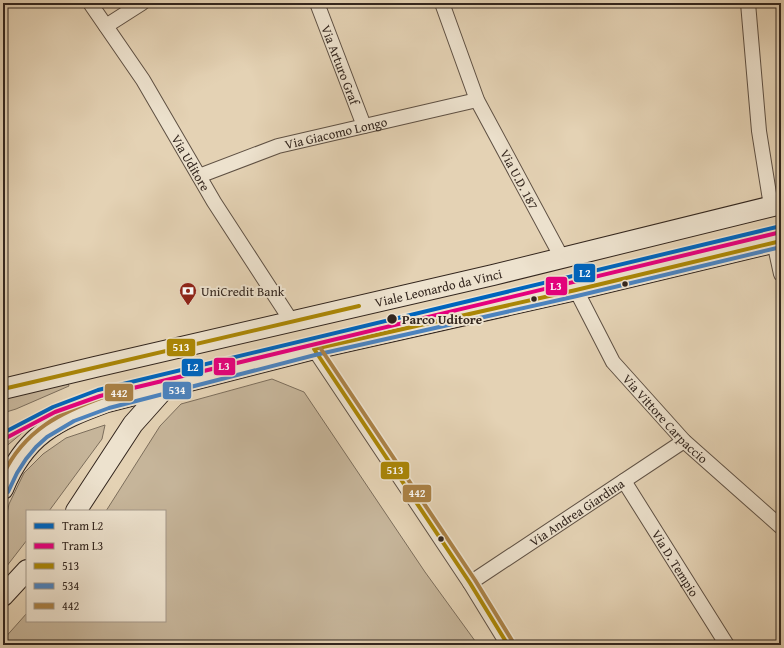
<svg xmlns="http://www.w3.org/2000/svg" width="784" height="648" font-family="'Gentium Book Plus',serif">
	<rect width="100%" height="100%" fill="#e4d2b4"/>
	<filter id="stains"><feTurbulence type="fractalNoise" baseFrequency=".005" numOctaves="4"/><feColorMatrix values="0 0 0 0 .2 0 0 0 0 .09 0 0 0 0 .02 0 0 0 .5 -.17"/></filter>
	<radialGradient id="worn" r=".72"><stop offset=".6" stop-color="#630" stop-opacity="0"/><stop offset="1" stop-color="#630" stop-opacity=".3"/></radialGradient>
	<path fill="#c6b59a" stroke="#7c6e5c" d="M272,379L304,392L425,572L478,645H3V640L27,613V621H165V511H106L160,426L181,404Z
		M68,383L69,386L16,409L3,413V399Z
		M34,423L3,449V440Z
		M105,425L102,439L49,511H27V540L3,571V532L9,504L24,473L43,454L66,438Z"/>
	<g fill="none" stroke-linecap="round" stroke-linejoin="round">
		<defs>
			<g id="street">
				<path id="s1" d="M90,3L143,80L214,202L292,322"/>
				<path id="s2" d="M317,3L364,126"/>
				<path id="s3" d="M442,3L477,100L562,258"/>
				<path d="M748,3L759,131L771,206"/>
				<path d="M106,26L142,3"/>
				<path id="s4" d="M199,176L278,146L477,100"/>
				<path d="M774,242L781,274"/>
				<path id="s5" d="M576,290L613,362L684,441L781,527"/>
				<path d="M314,349L470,583L508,645"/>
				<path id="s6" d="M624,481L727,645"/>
				<path id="s7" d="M470,583L684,441"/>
			</g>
			<g id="secondary">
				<path id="s8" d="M3,389L95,367L493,275L781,204"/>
				<path d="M3,489C25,435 55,421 107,402L314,349L576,290L781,241"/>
				<path d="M76,511L133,424L166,387"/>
				<path d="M3,596L27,570"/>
			</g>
		</defs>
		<use href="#street" stroke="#5f5144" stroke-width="16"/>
		<use href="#secondary" stroke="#33261e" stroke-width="22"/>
		<use href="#street" stroke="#ede2ce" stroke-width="14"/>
		<use href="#secondary" stroke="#ede2ce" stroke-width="20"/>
		<defs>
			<path id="bus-1" d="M3,389L359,306
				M508,645L470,583L314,349L576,290L781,241"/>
			<path id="bus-2" d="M8,492L17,473L26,459L36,447L47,437L74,421L109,408L315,355L577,296L781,247"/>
			<path id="bus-3" d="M3,475C24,430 61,412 106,396L316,343L319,346L475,580L513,642"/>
		</defs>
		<use href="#bus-1" stroke="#ede2ce" stroke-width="7"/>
		<use href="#bus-2" stroke="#ede2ce" stroke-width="7"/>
		<use href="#bus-3" stroke="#ede2ce" stroke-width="7"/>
		<use href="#bus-1" stroke="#aa8606" stroke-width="4"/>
		<use href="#bus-2" stroke="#4c83be" stroke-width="4"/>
		<use href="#bus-3" stroke="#aa8145" stroke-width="4"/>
		<defs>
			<path id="tram-1" d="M3,433L53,407L98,390L781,226"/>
			<path id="tram-2" d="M6,438L55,412L100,396L781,232"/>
		</defs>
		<use href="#tram-1" stroke="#ede2ce" stroke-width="7"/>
		<use href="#tram-2" stroke="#ede2ce" stroke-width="7"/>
		<use href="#tram-1" stroke="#0065bd" stroke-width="4"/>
		<use href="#tram-2" stroke="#e5007d" stroke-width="4"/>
	</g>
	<defs>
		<symbol id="bank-pin" viewBox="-11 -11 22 30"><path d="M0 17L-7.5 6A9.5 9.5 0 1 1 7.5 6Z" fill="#8f2418" stroke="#ede2ce"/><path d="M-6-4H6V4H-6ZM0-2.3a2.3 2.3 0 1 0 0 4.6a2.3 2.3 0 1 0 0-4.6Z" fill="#fff"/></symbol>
	</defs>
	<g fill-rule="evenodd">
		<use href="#bank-pin" x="178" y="281" width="20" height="27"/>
	</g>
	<g fill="#33261e" stroke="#ede2ce" stroke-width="1.5">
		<circle cx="625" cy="284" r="3.5"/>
		<circle cx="534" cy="299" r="3.5"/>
		<circle cx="392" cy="319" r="5.5"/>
		<circle cx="441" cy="539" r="3.5"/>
	</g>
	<g text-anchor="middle" stroke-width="4" stroke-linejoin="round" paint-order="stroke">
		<g font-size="13" fill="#33261e" stroke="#ede2ce">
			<text dy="5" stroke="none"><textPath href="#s2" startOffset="66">Via Arturo Graf</textPath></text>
			<text dy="5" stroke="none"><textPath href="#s4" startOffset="144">Via Giacomo Longo</textPath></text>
			<text dy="5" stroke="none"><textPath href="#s1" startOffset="189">Via Uditore</textPath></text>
			<text dy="5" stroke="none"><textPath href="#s3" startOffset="193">Via U.D. 187</textPath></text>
			<text dy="5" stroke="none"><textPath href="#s8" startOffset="447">Viale Leonardo da Vinci</textPath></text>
			<text dy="5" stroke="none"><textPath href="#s5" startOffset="158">Via Vittore Carpaccio</textPath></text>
			<text dy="5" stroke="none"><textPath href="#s7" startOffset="128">Via Andrea Giardina</textPath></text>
			<text dy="5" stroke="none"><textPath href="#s6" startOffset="97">Via D. Tempio</textPath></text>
		</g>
		<g font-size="13" fill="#33261e" stroke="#ede2ce" text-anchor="start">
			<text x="201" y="296">UniCredit Bank</text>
		</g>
		<g font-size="13" font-weight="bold" fill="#33261e" stroke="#ede2ce" text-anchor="start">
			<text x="402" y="324">Parco Uditore</text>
		</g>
	</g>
	<g stroke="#ede2ce" stroke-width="1.5">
		<rect x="573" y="263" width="23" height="20" rx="4" fill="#0065bd"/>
		<rect x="545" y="276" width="23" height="20" rx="4" fill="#e5007d"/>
		<rect x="166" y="338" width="30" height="19" rx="4" fill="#aa8606"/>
		<rect x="213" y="357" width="23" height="19" rx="4" fill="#e5007d"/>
		<rect x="181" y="358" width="23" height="19" rx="4" fill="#0065bd"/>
		<rect x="162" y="381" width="30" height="19" rx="4" fill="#4c83be"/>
		<rect x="104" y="383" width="30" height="19" rx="4" fill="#aa8145"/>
		<rect x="380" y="461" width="30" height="19" rx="4" fill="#aa8606"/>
		<rect x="402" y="484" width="30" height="19" rx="4" fill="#aa8145"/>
	</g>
	<g font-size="11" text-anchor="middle" font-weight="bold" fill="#fff">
		<text x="585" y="277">L2</text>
		<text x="556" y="290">L3</text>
		<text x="181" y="351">513</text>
		<text x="224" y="370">L3</text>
		<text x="193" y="371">L2</text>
		<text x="177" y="394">534</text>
		<text x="119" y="397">442</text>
		<text x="395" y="474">513</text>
		<text x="417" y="497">442</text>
	</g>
	<rect width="784" height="648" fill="none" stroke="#e4d2b4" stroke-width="16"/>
	<rect x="4" y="4" width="776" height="640" fill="none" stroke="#33261e" stroke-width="2"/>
	<rect x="8" y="8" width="768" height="632" fill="none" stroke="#33261e"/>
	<rect x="26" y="510" width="140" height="112" fill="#ede2ce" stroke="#a39788"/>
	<rect x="34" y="523" width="20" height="6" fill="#0065bd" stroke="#a39788"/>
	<text x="62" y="530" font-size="12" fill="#33261e">Tram L2</text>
	<rect x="34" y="543" width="20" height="6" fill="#e5007d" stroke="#a39788"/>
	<text x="62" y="550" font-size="12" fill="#33261e">Tram L3</text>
	<rect x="34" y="563" width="20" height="6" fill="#aa8606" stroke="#a39788"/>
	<text x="62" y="570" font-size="12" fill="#33261e">513</text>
	<rect x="34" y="583" width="20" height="6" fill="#4c83be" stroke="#a39788"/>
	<text x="62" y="590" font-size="12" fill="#33261e">534</text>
	<rect x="34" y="603" width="20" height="6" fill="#aa8145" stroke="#a39788"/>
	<text x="62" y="610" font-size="12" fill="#33261e">442</text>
	<rect width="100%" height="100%" filter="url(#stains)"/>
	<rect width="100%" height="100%" fill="url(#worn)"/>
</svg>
